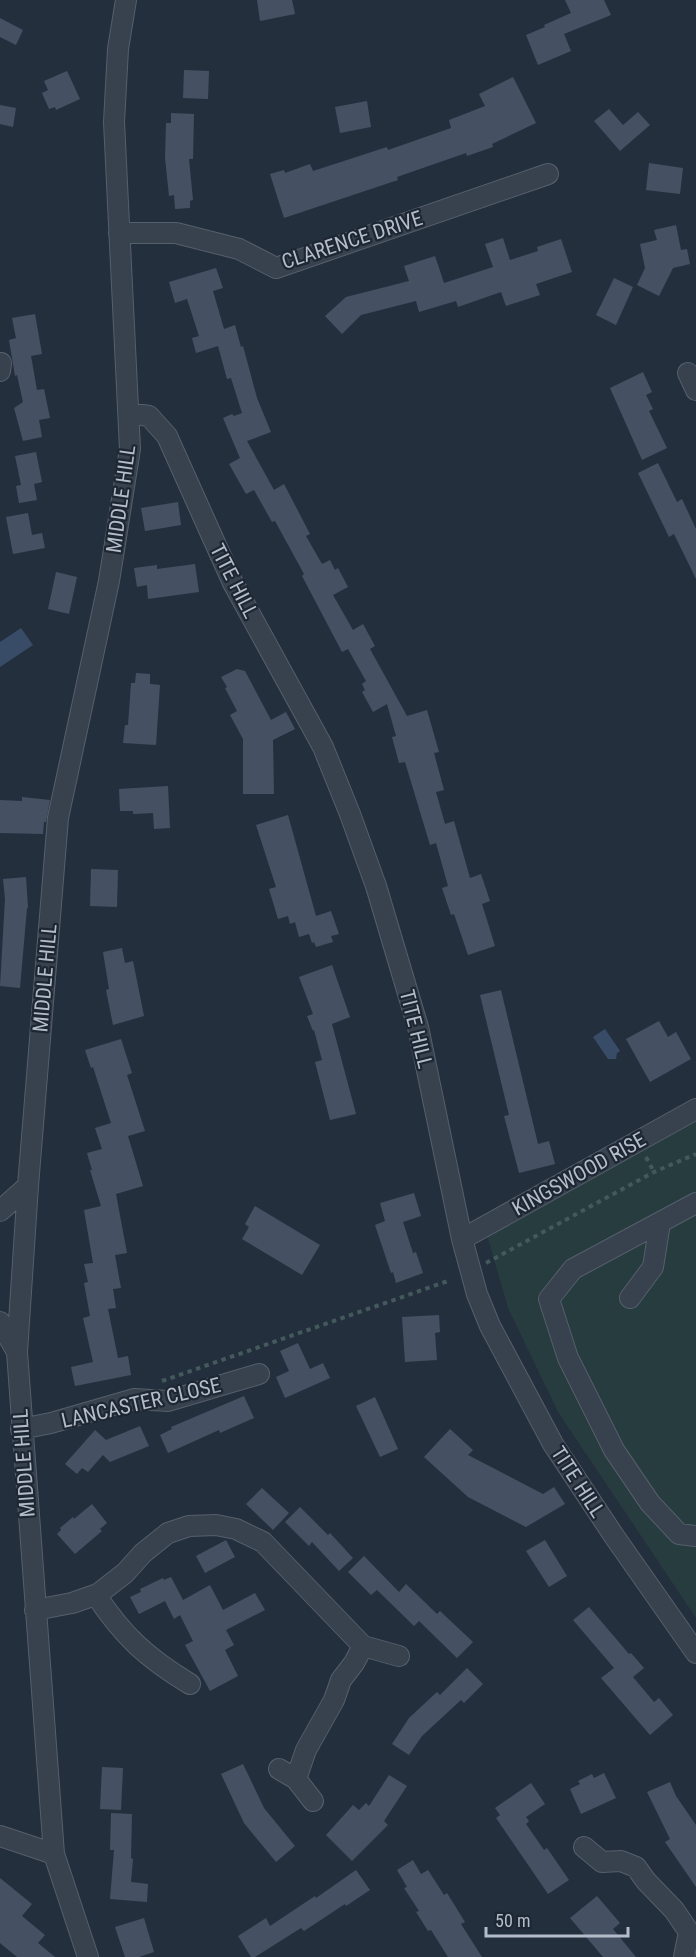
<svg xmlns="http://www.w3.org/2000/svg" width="696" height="1957" font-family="'Roboto Condensed',sans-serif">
	<rect width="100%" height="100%" fill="#242f3e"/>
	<path fill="#263c3f" d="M696,1101V1618L558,1412L508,1308L487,1235Z"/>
	<path fill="#394c67" d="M21,628L33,645L0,667V642Z
		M605,1029L620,1051L617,1053L616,1059H608L593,1037Z"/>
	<path fill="#455162" d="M257,0H292L295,14L260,21Z
		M565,0H604L611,15L564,34L571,51L538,65L526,35L545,27L544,25L571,13Z
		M0,18L23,30L16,45L0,37Z
		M184,70L209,71L208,99L183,98Z
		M67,71L80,99L56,110L55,107L49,109L42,93L48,90L44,81Z
		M513,77L536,123L492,144L493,147L467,156L466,153L397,177L398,180L284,218L270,174L284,170L285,173L310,164L313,171L387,147L388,150L451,128L449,120L485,106L479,94Z
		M367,101L371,127L340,133L335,107Z
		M0,105L16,108L13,127L0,124Z
		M609,109L623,125L638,112L650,125L620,151L594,121Z
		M171,113L194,114L193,159H189L193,200L190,201V208L175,209L174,195L169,196L165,158L166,123H171Z
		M649,163L683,168L680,194L646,190Z
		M676,225L681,250L687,249L690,264L673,268L659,296L637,285L645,268L640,244L657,240L654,230Z
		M503,238L510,260L538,251L537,247L561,239L572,272L536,284L540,295L506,306L501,292L458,307L456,301L419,312L416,301L361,315L342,334L325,316L346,297L409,281L404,266L435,256L444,283L493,267L485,244Z
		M216,268L223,288L213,291L224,329L235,325L241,347L243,346L257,398L271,432L247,441L274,490L284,484L310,534L306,536L322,564L330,560L335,570L338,568L348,587L333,595L353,630L363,624L375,646L370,649L407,716L427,710L439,752L434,753L444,790L436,792L445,824L454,821L470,878L481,874L490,901L482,904L495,946L468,955L454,914L451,915L442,888L448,886L436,843L430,845L405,762L399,763L392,737L396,736L387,704L373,712L362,692L365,690L362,684L366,681L348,649L342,652L302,576L304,574L275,521L272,522L254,490L246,494L229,464L240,458L223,418L232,414L234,416L242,413L231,378L227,379L218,346L196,353L192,338L199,336L187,299L175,303L169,282Z
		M614,278L633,287L616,325L596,315Z
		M35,314L42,354L31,356L37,390L44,389L50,418L39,420L42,437L23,441L14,408L23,402L17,375L15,376L9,340L16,338L12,318Z
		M643,372L652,392L646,395L653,409L649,411L667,448L642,460L610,388Z
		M36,452L42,482L34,484L37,500L19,503L16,486L21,485L15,456Z
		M658,463L677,502L682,499L696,529V579L674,534L669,537L638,473Z
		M178,502L181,525L145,531L141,508Z
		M28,513L32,535L42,533L45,548L13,554L6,517Z
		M195,564L199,592L148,599L147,585L137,587L134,568L157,565V569Z
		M56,572L77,577L69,614L48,609Z
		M237,669L245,671L271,720L286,712L295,729L273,740L274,794H243V739L230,715L237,711L225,688L227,687L221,677Z
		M136,673L150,674V684L160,685L156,745L123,743L125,725H128L131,683H135Z
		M168,786L170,828L154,829L153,813L133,814V811H120L119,789Z
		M22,797L50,800L46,822H44L43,834L0,833V800L22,801Z
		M288,815L316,916L331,911L339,934L331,936L333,942L316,947L314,942L312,943L309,934L299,937L295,922L290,924L288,916L278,919L269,889L276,887L256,825Z
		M91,869L118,870L117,907L90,906Z
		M26,877L28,908H27L20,988L0,986L5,899L3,879Z
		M122,948L125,963L133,961L144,1016L113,1025L106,990L109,989L103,952Z
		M332,965L350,1017L332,1024L356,1114L330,1120L315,1062L322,1060L314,1030L313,1031L307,1016L313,1014L299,977Z
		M501,990L538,1144L549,1141L555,1164L519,1173L504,1116L509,1115L480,995Z
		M659,1021L668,1037L676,1032L691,1059L650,1082L626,1039Z
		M121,1039L132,1073L127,1075L145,1131L128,1136L143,1186L116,1194L127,1253L115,1255L121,1288L113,1289L116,1308L108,1309L118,1358L128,1356L131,1375L75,1386L71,1367L93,1362L83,1318L90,1316L84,1283L88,1282L84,1264L93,1263L84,1210L101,1206L90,1170H92L87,1153L102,1149L95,1128L111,1123L93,1067L91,1068L85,1050Z
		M414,1193L421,1216L403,1222L413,1253L416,1252L423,1273L396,1283L393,1272L391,1273L375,1225L385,1221L380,1203Z
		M255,1206L320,1245L302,1275L242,1239L249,1227L245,1224Z
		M439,1315L440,1332L435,1333L437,1360L405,1362L402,1317Z
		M298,1343L310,1369L323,1363L330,1378L285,1398L276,1377L289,1371L280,1351Z
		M244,1396L254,1418L220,1433L219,1430L168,1453L160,1435L172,1429L171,1427Z
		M375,1397L398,1449L380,1457L356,1406Z
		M140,1426L149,1446L110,1462L103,1455L88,1472L82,1468L77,1474L65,1464L95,1430L106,1440Z
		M450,1429L473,1450L468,1455L543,1494L554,1487L565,1504L526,1527L468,1497L424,1457Z
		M262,1488L289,1513L273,1530L246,1504Z
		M92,1504L107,1523L100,1529L102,1531L75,1554L57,1534L61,1530L60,1528L73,1517L74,1519Z
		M300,1507L328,1535L330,1533L353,1558L339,1571L312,1542L309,1546L285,1522Z
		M226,1540L235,1557L205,1573L196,1556Z
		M545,1540L567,1576L549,1587L526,1551Z
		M364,1556L399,1592L406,1584L437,1614L440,1611L473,1642L457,1658L419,1621L414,1626L377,1590L371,1595L348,1572Z
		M171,1577L183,1600L210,1585L223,1610L255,1593L265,1610L226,1630L234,1645L225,1650L238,1676L210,1691L185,1645L193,1641L180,1615L174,1619L165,1601L139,1614L130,1597L141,1592L140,1589L163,1578L164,1580Z
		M589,1607L629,1654L631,1653L644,1668L633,1677L654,1702L659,1698L673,1715L650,1735L601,1678L614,1668L573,1620Z
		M467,1668L483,1684L464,1703L461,1700L422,1736L409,1755L392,1744L409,1718L437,1692L440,1695Z
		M243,1764L264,1808L295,1846L276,1862L244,1823L221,1774Z
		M102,1767L123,1768L121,1810L100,1809Z
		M604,1773L616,1798L581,1814L570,1789L580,1784L578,1781L592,1774L594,1778Z
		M389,1775L407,1786L384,1821L388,1825L352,1861L326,1835L353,1805L359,1810L366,1803L369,1806Z
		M670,1782L676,1796L696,1825V1887L665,1842L670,1839L647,1792Z
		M531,1783L545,1804L526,1817L529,1821L526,1824L544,1850L547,1848L569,1880L548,1894L496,1818L500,1815L495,1808Z
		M111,1813L132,1814L131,1858L133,1859L131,1882L148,1884L147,1902L110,1899L114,1850H110Z
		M413,1860L421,1874L428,1870L444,1895L447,1893L465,1922L461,1924L482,1957H448L431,1930L428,1931L416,1912L419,1911L404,1888L407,1887L397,1870Z
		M356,1870L370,1890L346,1906L345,1904L304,1931L301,1928L255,1957H251L238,1936L266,1918L270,1926L315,1896L316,1898Z
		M0,1878L32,1904L22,1916L45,1935L38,1943L55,1957H17L0,1943Z
		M597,1896L620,1923L613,1929L636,1957H603L570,1918Z
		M144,1918L154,1952L139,1957H125L115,1927Z"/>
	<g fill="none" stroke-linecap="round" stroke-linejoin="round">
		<defs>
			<path id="minor" d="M119,233H176L239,249L276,268L548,174
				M0,371L1,363
				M688,373L696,390
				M129,413L149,416L167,436L233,583L323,747L350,814L376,886L418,1027L462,1239L477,1294L490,1326L553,1444L614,1536L696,1653
				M696,1203L573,1269L549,1299L568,1358L614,1450L650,1503L679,1534L696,1536
				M0,1211L28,1186
				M462,1239L696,1109
				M630,1298L653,1267L660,1223
				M0,1322L17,1352
				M21,1429L51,1423L134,1399L168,1401L259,1374
				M96,1595C123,1636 147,1658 190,1684
				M35,1610L72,1603L98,1594L125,1573L143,1553L168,1533L189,1526L216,1525L236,1529L263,1542L363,1646L354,1663L341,1680L334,1700L306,1750L296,1779L313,1801
				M363,1646L399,1656
				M279,1769L296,1779
				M0,1836L54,1854
				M584,1847L602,1862L621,1861L636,1867L646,1881L674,1910L689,1932L684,1957
				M88,1957L54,1854L17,1352L28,1186L58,818L109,581L130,449L114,122L118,49L126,0"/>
		</defs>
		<use href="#minor" stroke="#565f6c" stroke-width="22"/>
		<path stroke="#44595c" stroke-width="4" stroke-dasharray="4.5 4.5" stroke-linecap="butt" d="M646,1157L654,1172
			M486,1263L654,1172L696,1154
			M162,1381L448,1281"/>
		<use href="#minor" stroke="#38414e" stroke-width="20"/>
	</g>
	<g text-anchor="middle" stroke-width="4.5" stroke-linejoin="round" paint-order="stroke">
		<g font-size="21" fill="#b4bcc9" stroke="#1d2633">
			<text transform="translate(352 240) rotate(-18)" y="7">CLARENCE DRIVE</text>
			<text transform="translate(121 499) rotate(-82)" y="7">MIDDLE HILL</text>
			<text transform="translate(234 581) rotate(63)" y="7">TITE HILL</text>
			<text transform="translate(45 978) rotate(-85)" y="7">MIDDLE HILL</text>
			<text transform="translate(416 1029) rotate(76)" y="7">TITE HILL</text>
			<text transform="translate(579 1174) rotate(-29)" y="7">KINGSWOOD RISE</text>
			<text transform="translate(141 1403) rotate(-13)" y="7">LANCASTER CLOSE</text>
			<text transform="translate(24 1463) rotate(-94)" y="7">MIDDLE HILL</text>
			<text transform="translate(578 1482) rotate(57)" y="7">TITE HILL</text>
		</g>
	</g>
	<path d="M486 1927v9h142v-9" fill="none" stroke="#b4bcc9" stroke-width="3"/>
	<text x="495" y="1927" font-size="18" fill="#b4bcc9" stroke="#1d2633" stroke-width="4.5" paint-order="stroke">50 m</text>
</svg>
